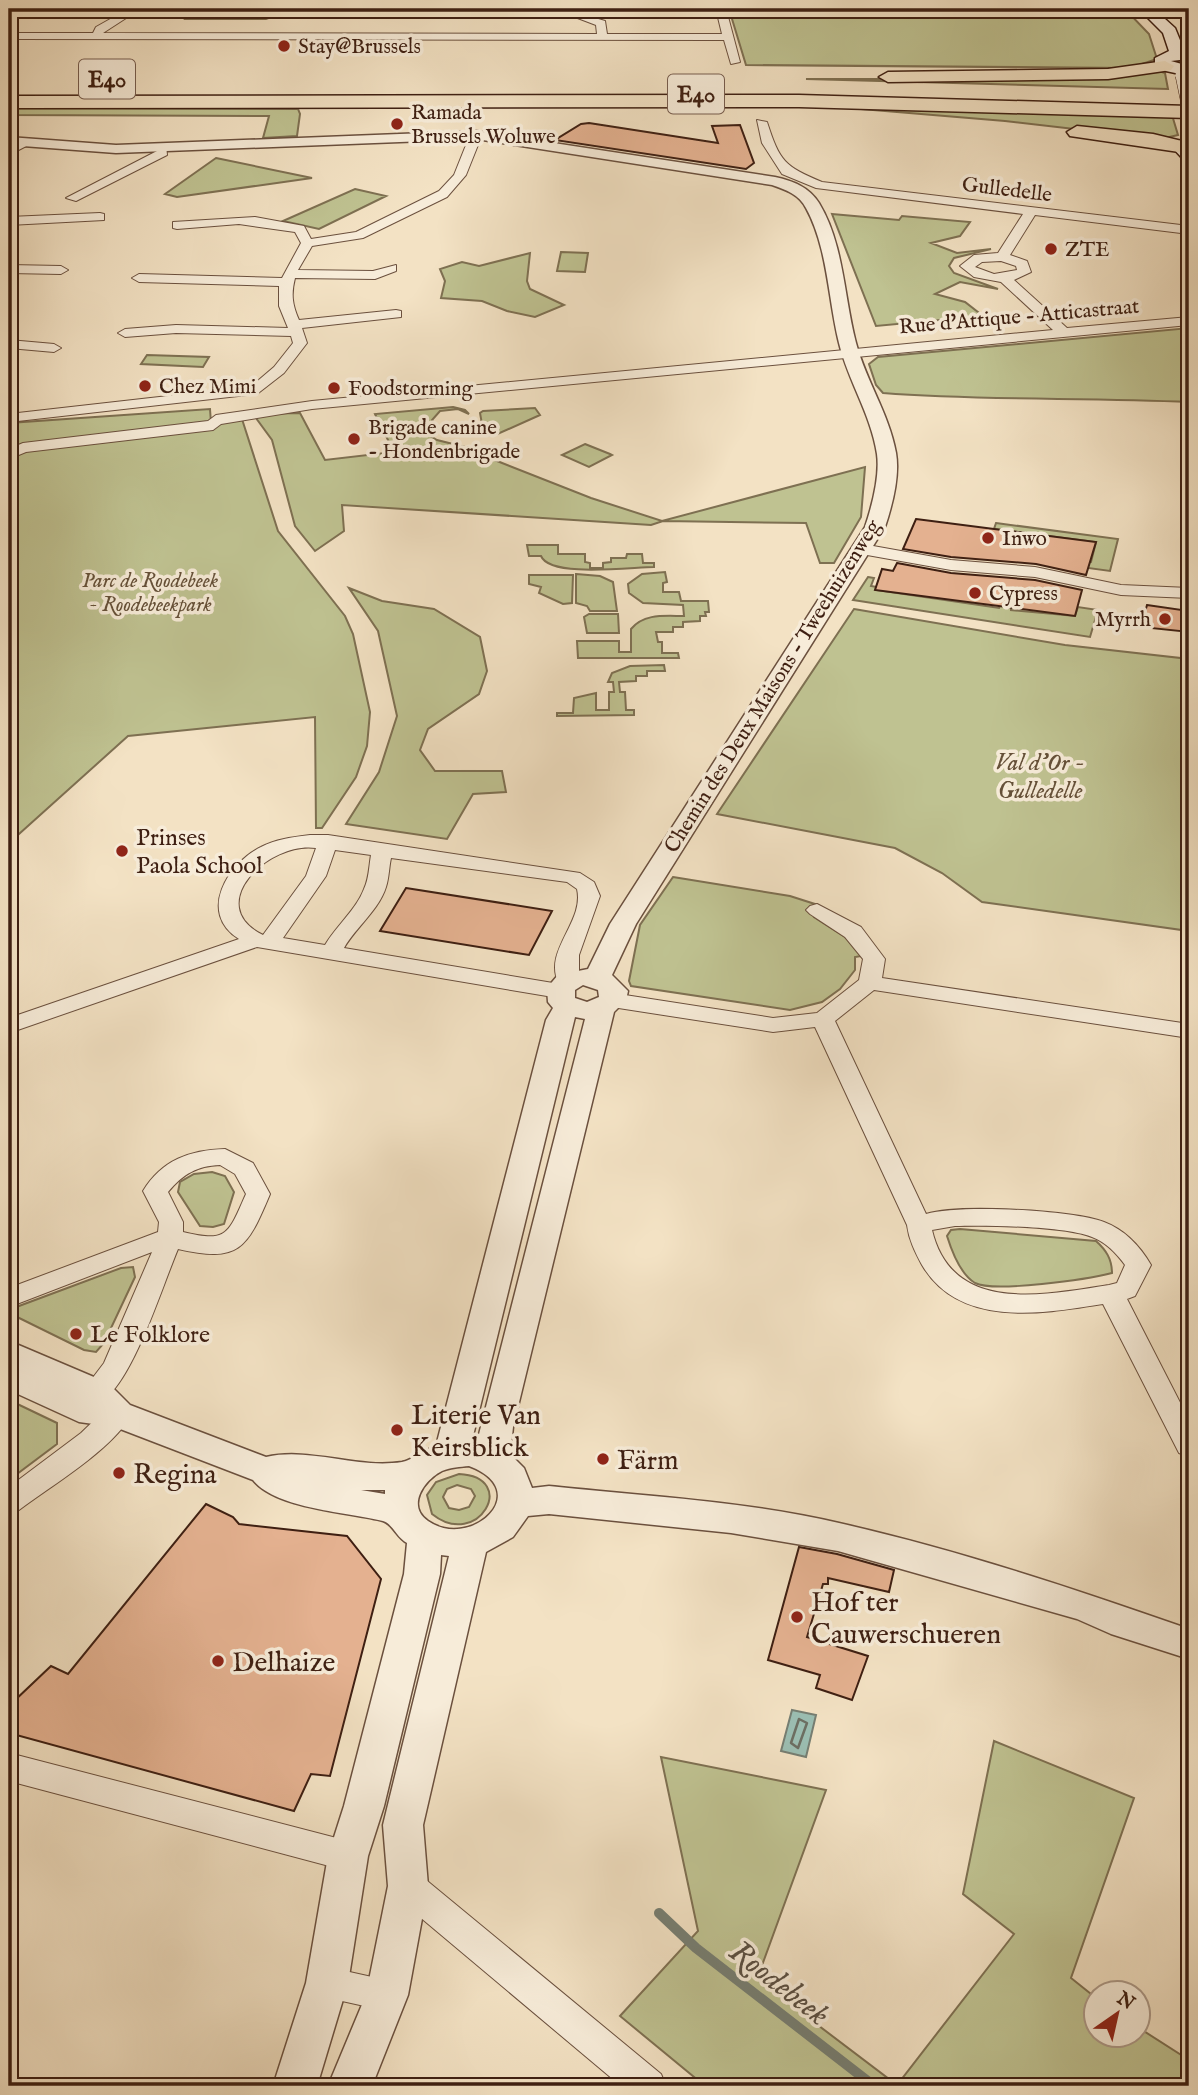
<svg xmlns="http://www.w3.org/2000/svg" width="1198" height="2095" font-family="'IM FELL English',serif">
	<rect width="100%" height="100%" fill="#f3e2c4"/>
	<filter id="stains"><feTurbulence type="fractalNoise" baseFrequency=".00286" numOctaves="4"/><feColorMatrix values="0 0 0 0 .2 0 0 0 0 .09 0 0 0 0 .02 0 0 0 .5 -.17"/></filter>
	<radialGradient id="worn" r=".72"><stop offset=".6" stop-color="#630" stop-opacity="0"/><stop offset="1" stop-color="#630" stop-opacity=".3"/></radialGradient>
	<path fill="#bfc291" stroke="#7e7052" stroke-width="2" fill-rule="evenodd" d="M190,9H278L274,16L266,19H185Z
		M729,9H1125L1149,34L1157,59L1130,68L746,65Z
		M1156,70L1165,73L1168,89L806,79H946Z
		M837,107L1172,115L1178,135L1161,139L1005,121Z
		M9,108L298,109L300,114L297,136L263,138L269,116L9,115Z
		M216,158L312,178L177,197L165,194Z
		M355,189L386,196L319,229L283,221Z
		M832,214L899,220L902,216L970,222L960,236L931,243L957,253L991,249L954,258L949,266L954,273L998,289L960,282L935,294L965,302L983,316L876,326Z
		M561,252L588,253L585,272L557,271Z
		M530,253L527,281L530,289L564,305L535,317L507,311L482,301L441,298L445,281L440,269L462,262L479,266Z
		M1189,328V402C1087,397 985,401 883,393L876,385L869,364L878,357Z
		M147,355L209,357L203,367L141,364Z
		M453,407L465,410L469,414L458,409L440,411L432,420L439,431L432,437L437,440L477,450L492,459L591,498L662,521L865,467L861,517L834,563H820L806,523L663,521L651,525L342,505L344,531L315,551L295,526L272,440L253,414L300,413L325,460L394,452L375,414Z
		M535,408L540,415L493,436L476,435L482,424L480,413L483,411Z
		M210,409L211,423L17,447L9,451V423Z
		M241,416L278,531L345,616L353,634L370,712L367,746L356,777L322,828H316L315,717L128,736L9,843V458L25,451Z
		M585,444L610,454L612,455L589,467L562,455Z
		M996,523L1118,539L1110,571L1066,565L1068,559L1091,562L1096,542L994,529Z
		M527,545H558V554H585V562L590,563V568H603V563L611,562V558H626L627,554H642L643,563H654V567C632,567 550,578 541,556H529Z
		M665,572L667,582L663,583V592H679L681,601H708L709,612H705L706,616H700V621L683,622V627H673V632H656L658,642H662V653H678L679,658H578L577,641H619V652H631V629C644,613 665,616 684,616L683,605L643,603L629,593L628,584L642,574Z
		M576,574L600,576L613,582L617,611H590L587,606L576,603Z
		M529,575H573L572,603L563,604L539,593L541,587L529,584Z
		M868,577L874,578L871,586L877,587L876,590L999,608L1000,605L1011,607V610L1075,616L1078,607L1098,610L1090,637L853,600Z
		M349,588L382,601L434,609L480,637L487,671L479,694L428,729L420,750L435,771H502L506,792L473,794L447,839L346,824L379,772L397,716L378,631Z
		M854,609L1065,645L1189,659V931L982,902L942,873L895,848L717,814Z
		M589,614H618L619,633H587L584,617Z
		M664,665L665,671H647V676H636V681L619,682L620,692H625L626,710H634V715L557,716V713H573L574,698L596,693V710H609V692H614L613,682H608L612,673L630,666Z
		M673,877L790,896L818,905L814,917L851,941L861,956L855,957V970L840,989L822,1002L790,1010L631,986L629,981L640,925Z
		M212,1172L225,1176L234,1192L224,1224L213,1227L200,1226L178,1192L180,1182L194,1174Z
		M960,1229L1096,1241C1106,1250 1112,1259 1112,1273C1089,1279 994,1293 975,1283C960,1274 952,1252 947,1236L951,1230Z
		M133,1267L135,1277L104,1343L96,1352L84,1350L9,1313L19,1306L121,1268Z
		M9,1400L57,1423V1444L9,1480Z
		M459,1474C520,1477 478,1551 432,1514L427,1495L436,1482ZM457,1485L471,1489L475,1496L469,1507L459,1510L449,1508L443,1497L447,1489Z
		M994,1741L1134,1798L1071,1978L1096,1998V2036H1138L1139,2028L1189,2060V2086H705L620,2016L698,1931L661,1757L826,1790L757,1979L897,2085L1014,1934L963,1894Z"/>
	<path fill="#9bbeb2" stroke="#767e72" stroke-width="2" d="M792,1710L816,1715L806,1757L781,1751Z"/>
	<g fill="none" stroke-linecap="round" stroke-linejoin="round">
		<path stroke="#6c6e62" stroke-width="2.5" d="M799,1719L807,1723L798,1748L791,1743Z"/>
		<path stroke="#767e72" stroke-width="10" d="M659,1913L696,1948L874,2086"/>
	</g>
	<path fill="#e4b190" stroke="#3e1f12" stroke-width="2" d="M589,123L718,143L712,126L740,125L754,163L746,169L555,140L581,124Z
		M916,519L994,529L1096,542L1086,575L1036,564L951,557L903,549Z
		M897,563L951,573L1035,580L1082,590L1075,616L875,590L882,569L893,571Z
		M1147,605L1189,611V632L1141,627Z
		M406,888L552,911L529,955L380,931Z
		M206,1504L233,1517L239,1524L347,1536L381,1579L330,1776L311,1774L294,1811L9,1733V1707L12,1703L51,1666L68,1674Z
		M799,1547L837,1554L894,1570L889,1592L828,1578V1584H823L807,1637L868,1656L852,1700L816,1688L820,1675L768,1660Z"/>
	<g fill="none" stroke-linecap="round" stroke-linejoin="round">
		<defs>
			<path id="minor" d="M128,9H140L103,33L597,34L596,25L575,17L576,9H586L585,15L605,21L607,34H722L716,9H726L740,62L731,64L724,40L9,39V33H93L96,27Z
				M757,120L767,122C780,162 784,166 822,182L1189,226V234L1035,215L1010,255L1027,261L1031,272L1014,280L1067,328L1189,317V325L312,409L221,424L213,430L26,452L9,459V449L23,443L208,421L216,415L312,401L1053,330L1001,282L974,277L960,266L974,255L998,253L1023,214L816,188L782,174L762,143ZM1001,261L1016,266L1017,270L994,274L975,267L982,262Z
				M476,132L482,135L466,175L447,197L363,238L312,246L298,270L373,271L396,265V271L375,279L295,278C291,294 292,304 299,320L396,310L401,311V317L302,328L307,343L284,373L257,394L9,422V414L248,387L254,384L274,367L293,343L291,336L176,333L125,337L118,333L125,329L176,325L288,328L279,306V286L139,282L132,278L139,274L282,278L301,243L295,232L239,224L177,229L173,228V222L255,217L304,226L311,239L356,232L439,191L454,175L470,135Z
				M22,141L32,143L9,155V147Z
				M158,145H166L167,155L76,201L66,198L157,151Z
				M100,213L104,214V220L9,225V217Z
				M9,265L61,266L68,270L61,274L9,273Z
				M9,340L54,344L61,348L54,352L9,348Z
				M862,544L951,560L1035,567L1121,585L1189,588V598L1121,595L1035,577L951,570L856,553V545Z
				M310,835H328L580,873L594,882L600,896L579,955V981L568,988L570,991L567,996L559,998L257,947L9,1033V1018L239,939C197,913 228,863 261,847C276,839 294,837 310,835ZM316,848L306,876L263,935C202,905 269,841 316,848ZM335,850L371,855C369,866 369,879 364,889C356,910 336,926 325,945L283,938L326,876ZM391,858L567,882L577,889C585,922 542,951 559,984L344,948C356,927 379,910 386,887C389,878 389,867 391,858Z
				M817,904L861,927L885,959L882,978L1189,1024V1038L874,990L835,1021L926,1214C959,1204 1072,1210 1104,1222C1125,1230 1140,1246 1151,1265L1135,1296L1127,1299L1189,1420V1457L1179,1453L1103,1304C1041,1314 959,1328 922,1265C915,1252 909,1240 907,1225L815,1027L773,1032L612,1007L601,1000L612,993L773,1018L817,1013L859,980L863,959L845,937L810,914L806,910L810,906ZM955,1226C987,1225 1064,1226 1092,1237C1106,1242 1117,1254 1125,1265L1117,1283L1109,1285C1044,1295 952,1315 932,1230Z
				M225,1149L253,1163L270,1194C247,1249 239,1263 178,1249C162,1287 136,1371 107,1397C100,1403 94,1401 86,1399L82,1392L104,1363L152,1252L9,1307V1288L158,1232L159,1222L143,1191C162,1160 190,1150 225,1149ZM220,1165L235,1174L246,1194C228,1234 228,1243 183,1232V1222L168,1192C183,1174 197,1166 220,1165Z
				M118,1404L128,1407L132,1414C112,1450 52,1485 19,1510L9,1513V1487L81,1433L108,1407Z
				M9,1753L348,1841L360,1846L364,1856L360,1866L348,1871L9,1781Z
				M408,1871L420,1875L661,2074L666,2086H621L396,1897L391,1886L396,1875Z
				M327,1967L399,1983L404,1995L399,2007L387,2011L315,1995L310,1983L315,1971Z"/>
			<path id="tertiary" d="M476,131L775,177C793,181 809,187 819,203C844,244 844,298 856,343C866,381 889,414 896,453C900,476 892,506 885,527L636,924L612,975L628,991L626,1000L614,1012L513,1427L510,1454L524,1468L532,1488L549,1486C645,1496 744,1501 839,1523C958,1550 1075,1589 1189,1629V1659L1111,1634L1077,1619L838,1551L731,1533L549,1514L528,1516L513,1537L486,1552L423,1825L428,1886L408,1995L372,2086H328L366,1995L388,1886L383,1825L449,1556L441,1555L440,1574L384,1806L368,1856L348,1983L317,2086H273L306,1983L328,1856L344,1806L404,1574L407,1543C397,1538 392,1523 383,1521C348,1512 276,1509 253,1480L115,1427L79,1422L9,1390V1341L108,1383L130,1405L266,1457C310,1447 356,1469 402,1462C412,1460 425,1450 436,1446L546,1020L553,1008L548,1002L547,988L558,975L588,969L610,924L865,527C872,506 880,476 877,454C871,414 848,381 839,343C828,299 828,248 806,208C799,194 786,190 772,185L476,139L116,153L9,145V137L116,145ZM583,985L598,990L599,997L587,1002L575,998V990ZM575,1017L585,1019L477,1442L472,1440ZM469,1466C536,1491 471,1551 428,1521C406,1506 424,1480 442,1471C451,1467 460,1467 469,1466ZM361,1490H385V1494Z"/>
			<path id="secondary" d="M1139,9H1154L1175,28L1184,50L1189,49V59L1171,61L1189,66V76L1166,71L1155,64V58L1169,51L1163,33Z
				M1189,135V160L1183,159L1171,146Z"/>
			<path id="trunk" d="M1165,61L1174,66L1171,70L1108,79L888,82L879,77L888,72L1108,69Z
				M799,95L1189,106V118L799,107L9,108V96Z
				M1077,126L1153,134L1186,142L1189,146L1179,152L1070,136L1067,132Z"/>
		</defs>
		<use href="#minor" stroke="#6b503e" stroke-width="2"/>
		<use href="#tertiary" stroke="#6b503e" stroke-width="3"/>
		<use href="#secondary" stroke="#3e1f12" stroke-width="3"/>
		<use href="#trunk" stroke="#3e1f12" stroke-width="3"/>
		<use href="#minor" fill="#f7ecd9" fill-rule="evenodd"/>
		<use href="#tertiary" fill="#f7ecd9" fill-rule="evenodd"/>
		<use href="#secondary" fill="#f7ecd9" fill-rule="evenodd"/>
		<use href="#trunk" fill="#f3e2c4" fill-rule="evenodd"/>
		<defs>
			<path id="secondary-bridge" d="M1184,75L1189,99"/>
		</defs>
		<use href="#secondary-bridge" stroke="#3e1f12" stroke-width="18" stroke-linecap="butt"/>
		<use href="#secondary-bridge" stroke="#f7ecd9" stroke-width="17"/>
	</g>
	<g fill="#8f2418" stroke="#f7ecd9" stroke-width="2.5">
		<circle cx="284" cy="46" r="7"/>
		<circle cx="397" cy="124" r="7"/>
		<circle cx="1051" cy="249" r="7"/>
		<circle cx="145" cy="386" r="7"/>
		<circle cx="334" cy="388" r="7"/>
		<circle cx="354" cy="439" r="7"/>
		<circle cx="988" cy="538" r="7"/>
		<circle cx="975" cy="593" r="7"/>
		<circle cx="1165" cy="619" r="7"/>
		<circle cx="122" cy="851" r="7"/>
		<circle cx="76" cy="1334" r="7"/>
		<circle cx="397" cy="1430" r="7"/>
		<circle cx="603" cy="1459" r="7"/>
		<circle cx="119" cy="1473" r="7"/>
		<circle cx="797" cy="1617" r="7"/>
		<circle cx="218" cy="1661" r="7"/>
	</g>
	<g text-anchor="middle" stroke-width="7" stroke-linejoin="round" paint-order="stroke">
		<g font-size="21" fill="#3e1f12" stroke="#f7ecd9" text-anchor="start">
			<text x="298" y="53">Stay@Brussels</text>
			<text x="411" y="119">Ramada<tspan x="411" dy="24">Brussels Woluwe</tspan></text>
			<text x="1065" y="256">ZTE</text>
			<text x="159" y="393">Chez Mimi</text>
			<text x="348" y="395">Foodstorming</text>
			<text x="368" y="434">Brigade canine<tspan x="368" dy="24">- Hondenbrigade</tspan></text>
			<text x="1002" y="545">Inwo</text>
			<text x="989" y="600">Cypress</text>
			<text x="1151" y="626" text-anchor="end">Myrrh</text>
		</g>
		<g font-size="21" fill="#3e1f12" stroke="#f7ecd9">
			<text transform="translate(1007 189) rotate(7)" y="7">Gulledelle</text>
			<text transform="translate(1019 316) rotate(-5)" y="7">Rue d'Attique - Atticastraat</text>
			<text transform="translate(772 686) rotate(-58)" y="7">Chemin des Deux Maisons - Tweehuizenweg</text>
		</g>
		<g font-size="21" font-style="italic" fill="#655038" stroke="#f7ecd9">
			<text x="150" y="587">Parc de Roodebeek<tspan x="150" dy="24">- Roodebeekpark</tspan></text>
		</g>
		<g fill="#f7ecd9" stroke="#765c4e" stroke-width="2">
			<rect x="79" y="59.5" width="56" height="39" rx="5"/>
			<rect x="668" y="74.5" width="56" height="39" rx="5"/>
		</g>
		<g font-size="23" font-weight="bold" fill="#3e1f12">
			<text x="107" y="87">E40</text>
			<text x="696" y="102">E40</text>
		</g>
		<g font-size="24" font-style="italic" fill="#655038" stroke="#f7ecd9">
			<text x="1040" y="770">Val d'Or -<tspan x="1040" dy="28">Gulledelle</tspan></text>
		</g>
		<g font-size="24" fill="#3e1f12" stroke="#f7ecd9" text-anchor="start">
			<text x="136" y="845">Prinses<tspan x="136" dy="28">Paola School</tspan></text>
			<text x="90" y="1342">Le Folklore</text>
		</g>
		<g font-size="28" fill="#3e1f12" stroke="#f7ecd9" text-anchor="start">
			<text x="411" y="1424">Literie Van<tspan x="411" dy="32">Keirsblick</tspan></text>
			<text x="617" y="1469">Färm</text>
			<text x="133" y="1483">Regina</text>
			<text x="811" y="1611">Hof ter<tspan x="811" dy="32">Cauwerschueren</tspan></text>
			<text x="232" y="1671">Delhaize</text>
		</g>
		<g font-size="32" font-style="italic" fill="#5a4f42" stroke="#f7ecd9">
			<text transform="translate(780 1982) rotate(38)" y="11">Roodebeek</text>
		</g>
	</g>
	<rect width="1198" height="2095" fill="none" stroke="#f3e2c4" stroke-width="35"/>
	<rect x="10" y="10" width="1177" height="2074" fill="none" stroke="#3e1f12" stroke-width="3.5"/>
	<rect x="18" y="18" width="1163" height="2060" fill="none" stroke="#3e1f12" stroke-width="2"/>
	<g transform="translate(1117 2014) rotate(34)"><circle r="33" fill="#f7ecd9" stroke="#ad9a89" stroke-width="2"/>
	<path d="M0-5L12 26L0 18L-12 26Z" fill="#8f2418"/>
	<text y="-10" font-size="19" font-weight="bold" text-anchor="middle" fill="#3e1f12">N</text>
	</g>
	<rect width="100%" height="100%" filter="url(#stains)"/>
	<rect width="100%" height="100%" fill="url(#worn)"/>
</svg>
